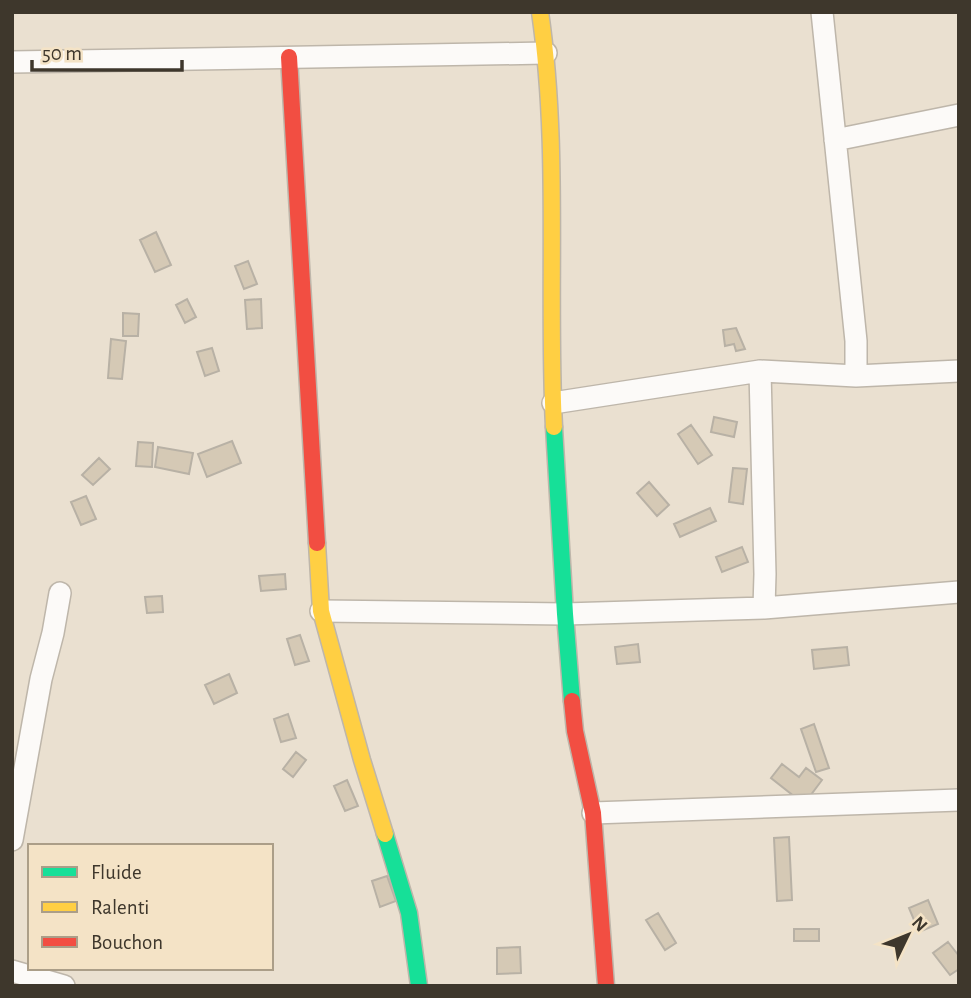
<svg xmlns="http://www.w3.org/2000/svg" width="971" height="998" font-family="'Alegreya Sans',sans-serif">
	<rect width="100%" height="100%" fill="#eae0d0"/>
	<path fill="#d5c9b5" stroke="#b8b1a5" stroke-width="2" d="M156,232L171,265L155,272L140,240Z
		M248,261L257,284L244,289L235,266Z
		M187,299L196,317L185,323L176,305Z
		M261,299L262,328L247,329L245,300Z
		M123,313L139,314L138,336H123Z
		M736,328L745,349L736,351L734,344L725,346L723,330Z
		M111,339L126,341L122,379L108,378Z
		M212,348L219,371L205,376L197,352Z
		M714,417L737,422L734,437L711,432Z
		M691,425L712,455L698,464L678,434Z
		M232,441L241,463L207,477L198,454Z
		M138,442L153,443L152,467L136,466Z
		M158,447L193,453L189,474L155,467Z
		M99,458L110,469L93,485L82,475Z
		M733,468L747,469L743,504L729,502Z
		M649,482L669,505L657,516L637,493Z
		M86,496L96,519L81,525L71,502Z
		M710,508L716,521L680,537L674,524Z
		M742,547L748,562L722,572L716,557Z
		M285,574L286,589L261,591L259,576Z
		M162,596L163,612L147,613L145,597Z
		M300,635L309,661L295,665L287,639Z
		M638,644L640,662L617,664L615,647Z
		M847,647L849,665L814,669L812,650Z
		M229,674L237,693L214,704L205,685Z
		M288,714L296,738L281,742L274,719Z
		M814,724L829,768L816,772L801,729Z
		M296,752L306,760L293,777L283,769Z
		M782,764L799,777L806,768L822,780L804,804L771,778Z
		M347,780L358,806L345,811L334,786Z
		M789,837L792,900L777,901L774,838Z
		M387,876L396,901L380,907L372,881Z
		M928,900L938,924L919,932L909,908Z
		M658,913L676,943L665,950L646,920Z
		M794,929H819V941H794Z
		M948,942L959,956V969L950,975L933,953Z
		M520,947L521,973L497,974V948Z"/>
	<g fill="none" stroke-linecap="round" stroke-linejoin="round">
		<defs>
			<path id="street" d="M822,12L856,341V376
				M12,62L546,53
				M835,140L959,115
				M760,371L765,574L764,608
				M553,403L760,371L856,376L959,371
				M321,611L565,614L764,608L959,592
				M593,813L959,800
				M12,840L41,679L53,633L60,593
				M12,971L64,986"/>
			<path id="fast" d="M554,427L565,614L572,701
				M385,834L409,913L419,986"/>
			<path id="slow" d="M540,12C560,149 547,289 554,427
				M317,543L321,611L362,760L385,834"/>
			<path id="jam" d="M289,57L317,543
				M572,701L575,731L593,813L606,986"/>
		</defs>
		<use href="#street" stroke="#beb6aa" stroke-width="24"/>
		<use href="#fast" stroke="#beb6aa" stroke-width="19"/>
		<use href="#slow" stroke="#beb6aa" stroke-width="19"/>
		<use href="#jam" stroke="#beb6aa" stroke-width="19"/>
		<use href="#street" stroke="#fcfaf8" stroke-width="21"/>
		<use href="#fast" stroke="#16e098" stroke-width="16"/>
		<use href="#slow" stroke="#ffcf43" stroke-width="16"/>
		<use href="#jam" stroke="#f24e42" stroke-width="16"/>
	</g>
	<rect width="971" height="998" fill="none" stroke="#3e372c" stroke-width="28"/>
	<rect x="28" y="844" width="245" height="126" fill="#f4e3c6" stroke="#ab9e88" stroke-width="2"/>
	<rect x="42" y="867" width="35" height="10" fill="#16e098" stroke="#ab9e88" stroke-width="2"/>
	<text x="91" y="879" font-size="21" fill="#3e372c">Fluide</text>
	<rect x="42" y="902" width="35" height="10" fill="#ffcf43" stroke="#ab9e88" stroke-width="2"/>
	<text x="91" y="914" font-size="21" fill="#3e372c">Ralenti</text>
	<rect x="42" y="937" width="35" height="10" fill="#f24e42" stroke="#ab9e88" stroke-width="2"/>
	<text x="91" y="949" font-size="21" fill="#3e372c">Bouchon</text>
	<g transform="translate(908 935) rotate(47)" stroke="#f4e3c6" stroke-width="5" paint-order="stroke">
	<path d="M0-5L12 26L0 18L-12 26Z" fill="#3e372c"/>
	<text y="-10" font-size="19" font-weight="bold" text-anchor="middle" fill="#3e372c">N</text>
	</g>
	<path d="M32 60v10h150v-10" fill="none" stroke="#3e372c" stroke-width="3.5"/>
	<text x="42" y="60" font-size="21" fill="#3e372c" stroke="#f4e3c6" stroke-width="5" paint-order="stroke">50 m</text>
</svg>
